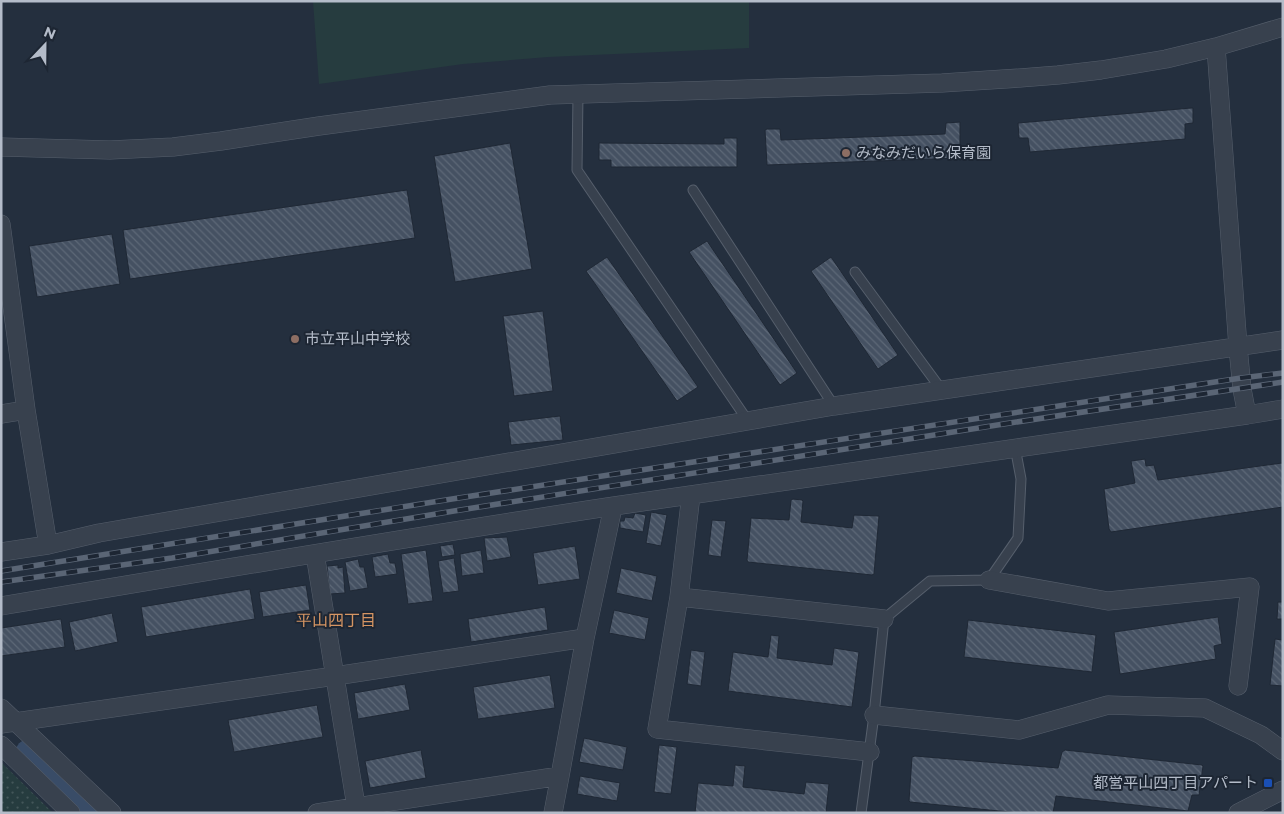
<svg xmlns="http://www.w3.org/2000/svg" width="1284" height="814" font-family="Montserrat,'Noto Sans JP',sans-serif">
	<defs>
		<pattern id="park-dots" width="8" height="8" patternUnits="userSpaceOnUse" patternTransform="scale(1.25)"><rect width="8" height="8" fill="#263c3f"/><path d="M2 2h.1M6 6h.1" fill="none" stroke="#435659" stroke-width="1.8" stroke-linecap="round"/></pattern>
		<pattern id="building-back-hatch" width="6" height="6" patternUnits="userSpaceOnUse" patternTransform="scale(1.25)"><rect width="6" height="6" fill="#455162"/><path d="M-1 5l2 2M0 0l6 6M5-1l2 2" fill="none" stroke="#5d6877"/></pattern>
	</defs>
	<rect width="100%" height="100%" fill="#242f3e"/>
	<path fill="url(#park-dots)" d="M1,762L53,813H1Z"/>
	<path fill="#263c3f" d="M313,1H749V48L548,57L463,64L319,84Z"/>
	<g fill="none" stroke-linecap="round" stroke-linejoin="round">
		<path stroke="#394c67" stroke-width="22" d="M27,751L91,813"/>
	</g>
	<path fill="url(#building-back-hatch)" stroke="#1f2835" d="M1191,108H1193V123L1185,124V139L1030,152L1028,138H1019L1018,123Z
		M960,122V158L767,165L765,130L767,129H780L781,140L945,134L946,123Z
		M724,138H737V167H611V160H599V143L724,144Z
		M510,143L532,269L455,282L434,156Z
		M407,190L415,238L130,279L123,230Z
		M112,234L120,284L37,297L29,246Z
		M707,241L797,373L780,385L689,252Z
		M607,257L698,387L677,401L586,271Z
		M831,257L898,355L878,369L811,271Z
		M543,311L553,391L514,396L503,316Z
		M560,416L563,440L511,445L508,422Z
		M1145,459L1146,466L1154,465L1158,480L1282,463L1283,467V507L1111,532L1109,529L1104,489L1135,483L1131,461Z
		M793,499L802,500L803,501L801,522L852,528L854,515L879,516L874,574L872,575L748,562L747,560L751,518L789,520L791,500Z
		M651,512L667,515L661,546L646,543Z
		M635,513L646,515L643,532L620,528V521H624L625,517L633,518Z
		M712,520L726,521L721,557L708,555Z
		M507,537L511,557L487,561L484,538Z
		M453,544L455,555L442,557L440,546Z
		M575,546L580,579L538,585L533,553Z
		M426,550L433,601L408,604L401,554Z
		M481,550L484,573L462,576L460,554Z
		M388,554L390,563H395L397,574L375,577L372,557Z
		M454,558L459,591L443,593L438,561Z
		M358,559L360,567H364L368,588L350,591L345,562Z
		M338,565V568L343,567L345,593L330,594L327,566Z
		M621,568L657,576L652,601L616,593Z
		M306,585L310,610L263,617L259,592Z
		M250,589L255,619L146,637L141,607Z
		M1278,602H1283V619H1277Z
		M545,607L548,630L471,642L468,619Z
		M614,610L649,618L645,640L609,633Z
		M112,613L118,642L75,651L69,622Z
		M1218,617L1222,644L1214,646L1216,659L1120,674L1114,632Z
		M61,619L65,647L1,656V628Z
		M968,620L1096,635L1092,672L964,657Z
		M771,635L779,636L777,658L832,665L834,648L859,652L852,707L728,691L733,652L768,657Z
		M1275,639L1283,640V686L1270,685Z
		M691,650L705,652L701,686L687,684Z
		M550,675L555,708L478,719L473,687Z
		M405,684L410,710L358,719L354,693Z
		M317,705L323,737L234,752L228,720Z
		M584,738L627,747L623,770L579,762Z
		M659,745L677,747L671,794L654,792Z
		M421,750L426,778L370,788L365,761Z
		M1065,750L1202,765L1203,766L1199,795H1192L1188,811L1056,796L1053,813H1019L910,802L909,801L912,757L915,756L1058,768L1062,752Z
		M735,765L745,766L743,787L804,794L806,782L829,784L826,813H695L698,783L733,786Z
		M580,776L620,783L617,801L577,794Z"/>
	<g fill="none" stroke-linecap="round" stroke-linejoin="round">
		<defs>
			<path id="service" d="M578,94L577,170L748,421
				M693,190L834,406
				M855,272L941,389
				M861,813L874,715L884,619L930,581L989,580L1018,538L1021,479L1015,447"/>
			<path id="minor" d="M1216,47L1238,347L1242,389L1247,415
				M1,147L110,150L173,147L221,141L319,126L550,95L942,83L1020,78L1058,75L1101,70L1166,59L1216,47L1283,27
				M1,224L26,410L48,545
				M1,414L26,410
				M691,495L679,597L657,729L870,752
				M1,552L48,545L99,533L834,406L1283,340
				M315,554L356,806
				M989,580L1108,601L1250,587L1238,686
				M679,597L884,619
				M1,606C205,572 409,537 614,506C825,475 1036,445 1247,415L1283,409
				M1,708L112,813
				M874,715L1019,730L1108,705L1205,708L1261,735L1283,751
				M1,724L335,676L585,638L613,507
				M1,745L71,813
				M560,776L585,638
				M317,813L560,776L553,813
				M1238,813L1283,790"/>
		</defs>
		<use href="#service" stroke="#565f6c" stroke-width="11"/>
		<use href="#minor" stroke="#565f6c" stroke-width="19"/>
		<use href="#service" stroke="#38414e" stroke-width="9"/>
		<use href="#minor" stroke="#38414e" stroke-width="18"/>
		<defs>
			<path id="rail" d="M1,571L452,499L1241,378L1283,373
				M1,582L172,558L454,511L1010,423L1283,382"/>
		</defs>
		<use href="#rail" stroke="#5a6575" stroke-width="5.5"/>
		<use href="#rail" stroke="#1d2633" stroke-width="4" stroke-dasharray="11" stroke-linecap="butt"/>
	</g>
	<g fill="#8d6e63" stroke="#1d2633" stroke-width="2">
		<circle cx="846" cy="153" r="5"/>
		<circle cx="295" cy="339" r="5"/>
	</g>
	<rect fill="#1a4fb4" stroke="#1d2633" stroke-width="2" x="1263" y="778" width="10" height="10" rx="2.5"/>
	<g text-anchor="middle" stroke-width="4" stroke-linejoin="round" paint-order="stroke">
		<g font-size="15" fill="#b4bcc9" stroke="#1d2633" text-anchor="start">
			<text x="856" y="158">みなみだいら保育園</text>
			<text x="305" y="344">市立平山中学校</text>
			<text x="1258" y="788" text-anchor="end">都営平山四丁目アパート</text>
		</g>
		<g font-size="16" fill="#d59563" stroke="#1d2633">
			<text x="336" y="626">平山四丁目</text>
		</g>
	</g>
	<rect width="1284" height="814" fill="none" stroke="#b4bcc9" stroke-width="5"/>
	<g transform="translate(45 45) rotate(22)" stroke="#1d2633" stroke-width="4" paint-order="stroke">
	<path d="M0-4L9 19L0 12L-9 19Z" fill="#b4bcc9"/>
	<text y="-8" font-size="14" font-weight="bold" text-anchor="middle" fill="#b4bcc9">N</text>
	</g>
</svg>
